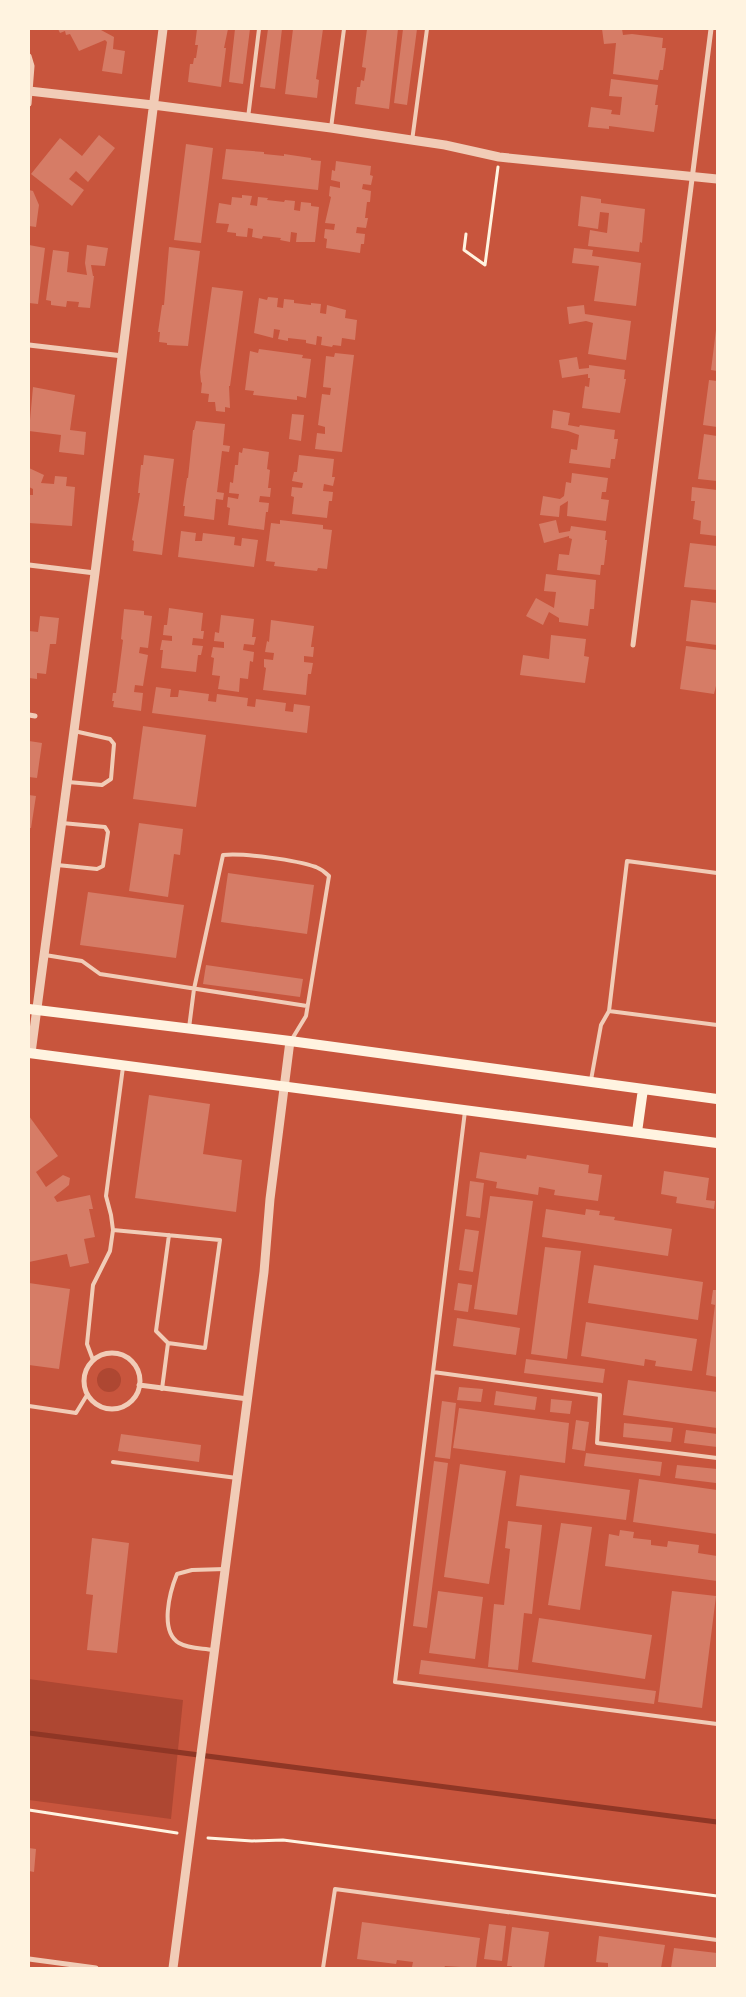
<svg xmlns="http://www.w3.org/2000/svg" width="746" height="1997" font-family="'Asap Condensed',sans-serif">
	<rect width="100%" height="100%" fill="#c8553d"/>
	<path fill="#ae4732" d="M97 1380a12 12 0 1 1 24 0a12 12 0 1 1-24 0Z
		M29,1679L183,1700L171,1819L29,1800Z"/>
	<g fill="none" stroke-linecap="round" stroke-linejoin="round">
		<path stroke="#8f3625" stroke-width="5" d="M29,1733L717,1822"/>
	</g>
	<path fill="#d67c66" d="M58,29H104L101,30L114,37L113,49L125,51L122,74L102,71L107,42L105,40L79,51L70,34L66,35L65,31L60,33Z
		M197,29H228L224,48H226L221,87L188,82L190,64H193L194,58H196L198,45H195Z
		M235,29H250L243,84L229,82Z
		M268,29H282L275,89L260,87Z
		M293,29H323L316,79L319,80L317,98L285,94Z
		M367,29H398L389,109L355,104L357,87H360L361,80L364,81L366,68L362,67Z
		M403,29H417L407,105L394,103Z
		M602,29H622L623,35L632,34L663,38L662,48H666L663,70H660L658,80L613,74L616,43L604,44Z
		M611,79L658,85L655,105H658L654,132L609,126V129L588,127L591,107L612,110L611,114L620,115L622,97L609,96Z
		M99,135L115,148L88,182L76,171L69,179L84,190L72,206L31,174L60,138L82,156Z
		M186,144L213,148L201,243L174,240Z
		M226,149L264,152V154L284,156V154L311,158V160L321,161L318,190L222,179Z
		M336,161L371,166L370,175L373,176L371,185L363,184L362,189L371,191L370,202H367L365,218H368L366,228L357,227L356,233L365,234L364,244H361L360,253L326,248L327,239L324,238L325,229L334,230L335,224L325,223L331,197L329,196L330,186L340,188V182L331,180L332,170L335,171Z
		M29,190L33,191L39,205L36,227L29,226Z
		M242,195L252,196L250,205L257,206L258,197L268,198L267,200L284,202L285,200L295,201L294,210L300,211L301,202L311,203V206L319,207L315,242H296L297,233L291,232L290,242L280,240L281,238L263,236L262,239L252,237L253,229L248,228L247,237L236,236V233L227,232L229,224L216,223L219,203L231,205L232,197L242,198Z
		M581,196L601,199V203L645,209L642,243L640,242L639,252L588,246L590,230L607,233L609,213L600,212L598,229L578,226Z
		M29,245L45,248L38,304L29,303Z
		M87,245L108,248L105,266L91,265L93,276H94L90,308L78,307L79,302L67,301L66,307L51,305V301L46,300L53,250L69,252L67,272L87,275L85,263Z
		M169,247L200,251L188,346L167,345V343L159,342L160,332H158L162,305H164Z
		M574,248L593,250L592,256L641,263L636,306L594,301L599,266L572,263Z
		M212,287L243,291L230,386H229L230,408L225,407V412L216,411L215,402H208L209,394L201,393L202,383L201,382L200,372Z
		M268,297L278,298L277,307L283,308L284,299L294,300V303L311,305V303L321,304L320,313L326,314L327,305L346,310L345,318L357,320L355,340L342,338L341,346L333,345L332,347L321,345L322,337L317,336L316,345L306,343V340L288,338V341L278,339L280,330L274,329L273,338L254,333L259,298L267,300Z
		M584,305L585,314L631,321L626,360L588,354L593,323L586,321L569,324L567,307Z
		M716,330H717V371L711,370Z
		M259,349L303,355L302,358L311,359L306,398L297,396V400L253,395L254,391L245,390L250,351L258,353Z
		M335,353L354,355L342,452L315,449L317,433L325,434V427L318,425L322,394L330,395L331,388L323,387L326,356L334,357Z
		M577,357L579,369L589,368V365L625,370L624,379H626L620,413L582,408L585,386L589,387L590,378H588V374L562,378L559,360Z
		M709,380L717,381V427L703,425Z
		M33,387L75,395L70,430L86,432L84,455L59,452L61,435L29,431Z
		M553,410L570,413L568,425L579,427L580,425L615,430L614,439H618L615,459H611L610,468L569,463L571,449L577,450L579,435L568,431L551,428Z
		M292,414L304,415L301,441L289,439Z
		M196,421L225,424L223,445L230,446L229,452L222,451L217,492L224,493L223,500L216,499L214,520L184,516L185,506H183L187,478H188L193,430H194Z
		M704,434L717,436V481L698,479Z
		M243,448L269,452L267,469L270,470L268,488H271L270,497L260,496L259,502L269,503L268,512H266L264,530L228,525L230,508L227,507L228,497L238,499L239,494L229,493L230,482L233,483L235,465H238L239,452L242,453Z
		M144,455L174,459L162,555L133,551L134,541L132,540L140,493H138L141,465H143Z
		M299,455L334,459L332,477H335L333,486L324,484L323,491L333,492L332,501H329L327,518L292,514L294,497L291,496L292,487L302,488L303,483L292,481L294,472H297Z
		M29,468L44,475L41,483L54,484L55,476L67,477L66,486L75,487L72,526L29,523L30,495H33V489L29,487Z
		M572,473L608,478L606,492H602L601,499L609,500L606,521L567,516L568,501L560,506L559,517L540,515L543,496L560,499L564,496L566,482L571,483Z
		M692,487L717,490V536L700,534L701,521L693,519L695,501H691Z
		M280,520L323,525V529L332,530L327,569L318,568L317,571L274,566L275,562L266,561L271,523L280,524Z
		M556,520L559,533L570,531L571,526L606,531L605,540H607L604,565H601L600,575L557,570L559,554L569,555L572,539L569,538V536L544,543L539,524Z
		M181,531L196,533L195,541H202L203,533L235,537L234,545L241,546L242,538L258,540L254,567L178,557Z
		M690,543L717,546V590L684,587Z
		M546,574L596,580L594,609H590L588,626L559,622V618L549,612L543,625L526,616L536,598L554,608L556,592L544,591Z
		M691,600L717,603V645L686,641Z
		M169,608L203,613L201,631H204L203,639L193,638L192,645L203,646L201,655H198L196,672L161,668L163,650H160L162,640L172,641V636L163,635L164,625H167Z
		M124,609L144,611V615L152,616L148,648L140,647L139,653L148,655L143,686L135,685L134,692L143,693L141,711L113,707L114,701H112L113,693H116L123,640L121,639Z
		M221,615L254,619L252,637H256L254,645L244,644L243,650L254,652L253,662L250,661L248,679L240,678L239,692L218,689L220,676L212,675L214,658L211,657L213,647L224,648V642L214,641L215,632L219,633Z
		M40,616L59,618L56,644H50L46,674L37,673V679L29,678V631L38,632Z
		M271,620L314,626L311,647H314L313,657L304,656V662L313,663L311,674H308L306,695L263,690L266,668L264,667V659L273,660L274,653L265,652L267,641L269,642Z
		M551,635L586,639L584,656L589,657L585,683L520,675L523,655L549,659Z
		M686,646L717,650V686H716L714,694L680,689Z
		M156,687L171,689L170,697H178L179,690L209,694L208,701L216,702L217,694L248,698L247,706L255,707L256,699L286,703L285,711L293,712L294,704L310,706L307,733L152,713Z
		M143,726L206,735L196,807L133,799Z
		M29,741L42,743L37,778L29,777Z
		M29,795L36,796L31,828H29Z
		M139,823L183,829L180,855L174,854L168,897L129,891Z
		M228,873L314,885L307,934L221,922Z
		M88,892L184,905L176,958L80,945Z
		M206,965L303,979L300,997L203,984Z
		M149,1095L210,1104L203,1154L242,1160L236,1212L135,1198Z
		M29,1116L58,1156L36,1172L46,1187L63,1175L70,1178L69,1185L54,1197L57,1202L90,1195L93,1209H89L95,1237L84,1239L89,1263L70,1267L67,1254L29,1262Z
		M480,1152L526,1159L527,1155L589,1165L588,1173L602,1175L598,1201L554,1195L555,1190L539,1187L538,1195L496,1188L497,1182L476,1178Z
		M664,1171L709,1178L706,1200L715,1201L714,1209L676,1203L677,1197L661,1194Z
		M470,1181L484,1183L480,1218L466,1216Z
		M490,1196L533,1201L517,1315L474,1309Z
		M546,1209L585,1215L586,1209L600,1211L599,1215L615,1217L614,1220L672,1229L668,1256L542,1237Z
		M465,1229L479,1231L473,1272L459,1270Z
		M545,1247L581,1251L567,1359L531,1354Z
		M594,1265L703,1282L698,1320L588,1303Z
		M29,1283L70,1289L59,1369L29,1365Z
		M458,1283L472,1285L468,1312L454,1310Z
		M713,1290H717V1377L706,1375L715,1305L711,1304Z
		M457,1318L520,1328L516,1355L453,1346Z
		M586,1322L697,1339L692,1371L655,1366L656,1361L645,1359L644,1366L581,1356Z
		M526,1359L605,1369L603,1383L524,1373Z
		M628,1380L717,1392V1428L623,1415Z
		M459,1387L483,1389L481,1402L457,1400Z
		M496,1391L537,1397L535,1410L494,1405Z
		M551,1399L572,1401L570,1414L550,1412Z
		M442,1401L456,1403L450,1459L435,1457Z
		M459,1408L569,1423L565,1463L453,1448Z
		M576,1420L589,1422L585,1451L572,1449Z
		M624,1423L673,1428L671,1442L623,1437Z
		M686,1430L717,1434V1447L684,1443Z
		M121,1434L201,1445L199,1462L118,1451Z
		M586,1453L662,1462L660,1476L584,1466Z
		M434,1461L448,1463L427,1628L413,1626Z
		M460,1464L506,1471L489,1584L444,1577Z
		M677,1465L717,1469L716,1483L675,1478Z
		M520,1475L630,1490L626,1520L516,1506Z
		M639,1479L717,1490V1534L633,1522Z
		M508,1521L542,1525L532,1614L524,1613L518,1670L488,1667L494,1604L504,1605L510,1549L505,1548Z
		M561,1523L592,1527L580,1610L548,1605Z
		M620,1530L634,1532L633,1538L651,1540V1545L667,1547L668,1541L699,1545L698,1553L717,1556V1581L605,1566L609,1534L619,1536Z
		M92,1538L129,1543L117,1653L87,1650L93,1595L86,1594Z
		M438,1591L483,1597L475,1659L429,1653Z
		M672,1591L716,1596L702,1708L658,1702Z
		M539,1618L652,1635L645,1679L532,1662Z
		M421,1660L656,1691L654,1704L419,1674Z
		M29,1848L36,1849L34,1872L29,1871Z
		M362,1922L480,1938L476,1968L445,1966L444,1968H421L412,1967L413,1962L397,1960L396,1964L357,1959Z
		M489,1924L506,1926L502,1961L484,1959Z
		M512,1927L549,1932L544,1968H511L512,1966H507Z
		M599,1936L665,1945L661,1968H608V1963L596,1962Z
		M674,1948L717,1953V1968H671Z"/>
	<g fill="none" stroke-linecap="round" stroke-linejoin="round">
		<path stroke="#fff3e0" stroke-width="3" d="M466,234L464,250L485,265L498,167
			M29,1810L177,1833
			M208,1838L252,1841L283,1840L717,1896"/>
		<path stroke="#f1ccb7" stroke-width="4" d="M248,118L259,29
			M331,128L344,29
			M412,141L427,29
			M68,782L102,785L111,779L114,744L110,739L74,731
			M57,865L97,869L103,866L108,832L105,827L62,823
			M45,955L82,961L100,974L307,1006
			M609,1011L717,1025
			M189,1028L194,989L223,855C245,853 296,860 316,867C321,869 325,872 329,876L306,1016L292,1039
			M591,1080L601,1025L609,1011L627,861L717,873
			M465,1111L395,1682L717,1724
			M113,1230L220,1240L205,1348L168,1343L156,1331L169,1235
			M93,1360L87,1344L93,1285L110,1251L113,1230L111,1215L106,1196L123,1067
			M433,1372L600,1395L597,1443L717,1458
			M162,1389L168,1343
			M29,1406L76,1413L87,1395
			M113,1462L237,1478
			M213,1650C203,1648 189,1649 179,1643C159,1631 170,1591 177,1574L192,1570L225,1569
			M323,1968L335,1889L717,1940"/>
		<path stroke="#f1ccb7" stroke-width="5" d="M29,56L32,66L29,104
			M29,345L123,356
			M29,565L95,573
			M633,645L711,29
			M29,715L35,716
			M84 1381a28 28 0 1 1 56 0a28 28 0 1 1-56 0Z
			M139,1385L248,1399
			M29,1959L96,1968"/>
		<path stroke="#f1ccb7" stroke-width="9" d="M29,91L153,105L331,128L445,145L499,157L717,179
			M31,1053L95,573L163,29
			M173,1968L264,1272L270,1199L290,1041"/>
		<path stroke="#fff3e0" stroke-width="10" d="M29,1009L290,1041L717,1099
			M29,1053L717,1143
			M637,1132L643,1089"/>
	</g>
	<rect width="746" height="1997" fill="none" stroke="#fff3e0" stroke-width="60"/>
</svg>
